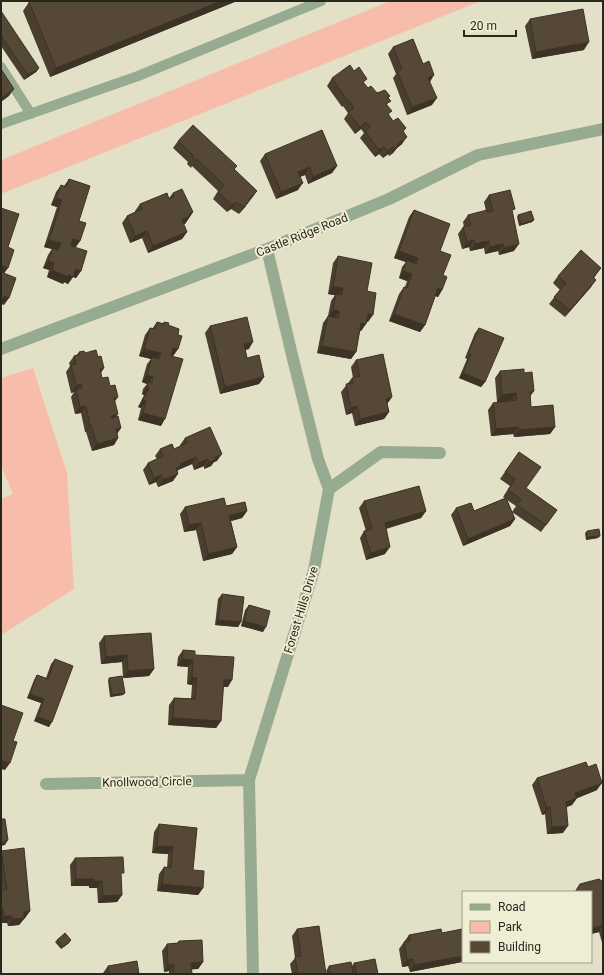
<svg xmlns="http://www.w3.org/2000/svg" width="604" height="975" font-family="Roboto,sans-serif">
	<rect width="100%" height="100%" fill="#e2e1c8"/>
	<path fill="#f8bdaa" d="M390,1H481L1,194V160Z
		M33,368L67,473L74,589L1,635V499L13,494L1,466V378Z"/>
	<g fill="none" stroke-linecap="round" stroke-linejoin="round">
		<path stroke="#97ab91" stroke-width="10" d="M1,67L31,114
			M1,124L138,76L321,1"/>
		<path stroke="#97ab91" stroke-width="12" d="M1,349L267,249L389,199L478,155L603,129
			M329,489L381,452L440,453
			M46,784L249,780
			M253,974L249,780L314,570L329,489L318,459L292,355L267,249"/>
	</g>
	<path fill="#4a3e2f" d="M237,1L50,77L23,11L29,2Z
		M1,11L39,68L36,72L24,80L1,46Z
		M530,19L584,50L532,59L525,26Z
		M393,47L423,64L434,75L430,82L432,105L407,115L393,78L396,74L388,54Z
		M332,78L364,84L368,88L389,98L387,105L389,115L393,121L406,128L403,132L402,144L397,148L393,153L389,156L388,154L383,158L379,154L375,157L360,138L364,133L361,129L355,134L344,119L348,113L343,106L342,107L327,86Z
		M178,141L235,170L257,191L250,200L245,207L239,214L231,209L227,212L213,199L218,191L192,166L191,168L187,164L188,162L173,148Z
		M265,154L337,166L332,173L308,184L305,175L300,177L298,190L276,199L260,161Z
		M69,179L79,221L80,241L75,248L81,271L76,278L73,277L68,284L64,282L63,284L47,277L49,270L43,268L48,255L52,249L44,247L57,207L51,205L56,192L61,185L64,186Z
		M173,193L193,212L185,224H183L187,232L182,239L148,253L142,238L130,243L122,223L127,216L135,212V211L140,204L169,198Z
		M489,195L512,213L514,251L499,255L498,251L485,254L484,248L470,251L469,247L462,249L458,234L463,227H464L463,222L468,215L486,211L484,202Z
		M414,210L440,251L443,275L442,290L438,297L435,296L425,325L420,332L389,321L399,294L404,287H405L407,281L399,278L402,267L406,262L394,258L409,217Z
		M518,215L534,220L532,222L519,226L517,217Z
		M338,256L367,291L368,322H367L361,331L360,330L356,352L351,359L317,353L323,323L328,316L331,301L335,295L328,294L333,263Z
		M601,268L594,278L591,287L565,317L549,304L560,290L553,283L558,276Z
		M157,322L163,324L164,322L178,335V349L173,356H171L161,426L138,420L141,408L138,407L144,395L142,394L143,389L147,384L142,382L147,364L151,359L139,356L145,335L150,328L152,329Z
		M210,326L249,349L245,350L247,358L264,377L259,384L220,394L205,333Z
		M479,328L485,382L481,387L459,378L467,359L465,358L475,333Z
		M79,352L98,357L104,368L101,373L102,378L115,402L116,417L121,428L117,434L118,438L114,445L92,451L86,432H85L81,413L75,414L71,397L74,392L71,393L66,372L70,366L69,363L74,356L77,355Z
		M356,360L392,397L387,404L389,412L384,419L355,426L352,413L346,415L341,392L352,378H353L351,367Z
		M500,371L524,373L530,397L531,407L555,427L550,434L514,437L513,434L491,436L488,410L493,403L497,402L495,378Z
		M185,438L217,461L214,462L211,466L204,469V466L194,470L192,464L178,470L173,481L158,487L156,482L149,485L143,470L148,463L157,459L155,456L160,449H174L180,446V445Z
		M519,452L526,488L557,510L541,532L512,512L516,506L507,500L515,519L510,526L463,546L451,515L456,508L474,511L505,498L503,497L510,486L500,479Z
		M364,501L426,511L421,518L386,529L385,554L366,560L360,538L364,531H366L359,508Z
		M226,506L247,511L242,518L231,521L237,547L232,554L203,561L196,530L184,532L180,514L185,507Z
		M587,531L598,538L586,540L585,533Z
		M222,594L241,622L238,627L215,625L218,599Z
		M249,605L263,632L241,626L245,610Z
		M104,636L154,669L149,676L123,678L122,662L101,664L99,643Z
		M183,650L195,655L228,687H223L221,721L216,728L168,725L169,705L174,698L191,699L192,685L187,684L188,667L177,666L178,657Z
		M55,659L49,727L34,721L41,703L27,698L34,680L37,675L46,678L51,664Z
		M109,678L125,693L123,695L110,697L108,681Z
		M588,767L597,790L577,798L572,805L567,807L563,833L547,834L545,814L542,815L532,785L537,778Z
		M159,824L193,870L203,888L198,895L157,891L159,874L164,867L167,868L168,854L152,853L154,832Z
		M1,851L30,911L25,918L24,919L19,925L8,926L7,923H1Z
		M75,858L121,876L122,895L117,902L98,903L97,888H89V886H71L70,865Z
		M603,882V946L599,932L591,934V892Z
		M297,929L326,974H292L290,964L295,958L292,936Z
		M442,933L462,962L410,972L408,966L402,967L399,949L409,935Z
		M57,940H71L69,943L61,949L55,942Z
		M179,941L203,962L198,969H191L192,974H169V971L164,972L162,951L167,944L177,943Z
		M354,963L378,974H327L326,971L329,966L351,967Z
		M108,966L139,974H103V973Z"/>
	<path fill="#3c3226" d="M221,1H237L50,77L56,68Z
		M589,42L584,50L532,59L536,52Z
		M39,68L36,72L24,80L28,75Z
		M434,75L429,82L428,78Z
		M14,89L9,96L1,102V98Z
		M437,98L432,105L407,115L412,107Z
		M366,122L361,129L355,134L360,127Z
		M407,137L402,144L397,148L393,153L389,156L397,145Z
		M384,147L379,154L375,157L379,150Z
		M393,147L388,154L383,158L388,151Z
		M337,166L332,173L308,184L313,177Z
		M310,167L305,175L293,179L298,172Z
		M303,183L298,190L276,199L281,192Z
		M257,191L252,198L244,206L249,199Z
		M56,198L62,200L57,207L51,205Z
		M250,200L245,207L239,214L244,207Z
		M236,202L231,209L227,212L232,205Z
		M193,212L185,224L177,227L182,220L189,214Z
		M534,220L532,222L519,226L521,224Z
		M147,231L142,238L130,243L135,236Z
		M187,232L182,239L148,253L153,246Z
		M73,239L80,241L75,248L68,246Z
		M49,240L61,243L56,250L44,247Z
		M474,240L469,247L462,249L467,242Z
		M489,241L484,248L470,251L475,244Z
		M503,244L498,251L485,254L490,247Z
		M519,244L514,251L499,255L504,248Z
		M399,251L418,258L413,265L407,260L406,262L394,258Z
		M48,261L54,263L49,270L43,268Z
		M1,265L8,268L3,275L1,274Z
		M76,269L81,271L76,278L73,277L68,284L64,282L63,284L47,277L52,270L68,275Z
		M403,271L412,274L407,281L399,278Z
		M596,280L591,287L565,317L570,310Z
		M333,287L343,288L338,296L328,294Z
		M438,288L442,290L438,297L433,295Z
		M4,296L9,298L4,305L1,304V300Z
		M333,310L339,311L334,318L328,317Z
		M368,314L373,315L368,322H363Z
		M394,314L425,325L420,332L389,321Z
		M361,323L366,324L361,331L356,330Z
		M253,342L249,349L239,351L244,344Z
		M322,346L356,352L351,359L317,353Z
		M173,348L178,349L173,356L168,355Z
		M144,349L161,353L156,360L152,357L151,359L139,356Z
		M104,368L99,375L100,369Z
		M463,373L485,382L481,387L459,378Z
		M147,375L153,377L148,384V382L147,384L142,382Z
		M264,377L259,384L220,394L225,387Z
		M81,384L76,391V390L74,392L71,393L76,386Z
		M147,387L149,388L144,395L142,394Z
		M534,391L529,398L530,392Z
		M516,393L512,400L497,402L502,395Z
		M118,397L113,404L114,398Z
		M392,397L387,404L386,399Z
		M143,400L146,401L141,408L138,407Z
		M86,406L81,413L75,414L80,407Z
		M357,406L352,413L346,415L351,408Z
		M389,412L384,419L355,426L360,419Z
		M143,413L165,419L161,426L138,420Z
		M118,414L113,421L111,416Z
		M90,425H91L86,432H85Z
		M518,427L513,434L491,436L496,429Z
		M555,427L550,434L514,437L519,430Z
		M121,428L116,435V429Z
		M118,438L114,445L92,451L97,444Z
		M222,454L217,461L214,462L211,466L204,469L209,462L215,457Z
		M196,457L192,464L178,470L176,473V468L180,464Z
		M208,459L204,466L194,470L199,463Z
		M178,474L173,481L158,487L163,480Z
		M161,475L156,482L149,485L154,478Z
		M247,511L242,518L224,523L229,516Z
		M426,511L421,518L380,530L385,523Z
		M515,519L510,526L463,546L468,539Z
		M201,523L196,530L184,532L189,525Z
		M600,536L598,538L586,540L587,537Z
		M237,547L232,554L203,561L208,554Z
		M390,547L385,554L366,560L371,553Z
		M218,620L241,622L238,627L215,625Z
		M244,621L266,627L263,632L241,626Z
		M127,655L122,662L101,664L106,657Z
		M182,659L193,660L188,667L177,666Z
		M154,669L149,676L123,678L128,671Z
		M192,677L197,678L192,685L187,684Z
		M224,679L232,680L228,687L219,686Z
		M125,693L123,695L110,697L112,695Z
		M30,694L44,699L41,703L27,698Z
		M38,717L52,722L49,727L34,721Z
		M173,718L221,721L216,728L168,725Z
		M1,760L10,763L5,770L1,769Z
		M602,783L597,790L573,800L577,798L572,805L561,809L566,802L575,793Z
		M550,807L545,814L542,815L547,808Z
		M568,826L563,833L547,834L552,827Z
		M8,840L5,845L1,846V843Z
		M157,846L173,847L168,854L152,853Z
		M76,879H94L89,886H71Z
		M94,881H102L97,888H89Z
		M162,884L203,888L198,895L157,891Z
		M122,895L117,902L98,903L103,896Z
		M30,911L25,918L24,919L19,925L8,926L12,919L24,912Z
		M4,916H12L7,923H1V920Z
		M603,925L599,932L591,934V931L593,928Z
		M71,940L69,943L61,949L63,947Z
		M463,956V960L462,962L410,972L414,965Z
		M413,959L408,966L402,967L407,960Z
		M203,962L198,969L186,970L191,963Z
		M174,964L169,971L164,972L168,965Z"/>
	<path fill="#564837" stroke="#3c3226" d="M32,1H221L56,68L29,2Z
		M583,9L589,42L536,52L530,19Z
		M1,11L39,68L28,75L1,36Z
		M413,39L423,64L429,61L434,75L428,78L437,98L412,107L397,71L402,69L393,47Z
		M350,65L354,71L359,67L367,79L363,82L368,88L371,86L377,93L385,90L390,96L388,98L391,101L386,104L392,111L388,114L393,121L398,118L406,128L403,131L407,137L397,145L398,146L394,149L393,147L388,151L384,147L379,150L365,131L370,127L366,122L360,127L348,112L354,108L348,99L347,100L332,78Z
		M1,69L14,89L1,98Z
		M193,125L237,166L234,169L257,191L249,199L250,200L244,207L236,202L232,205L218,192L224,185L197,159L196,161L192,157L193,155L178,141Z
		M322,130L337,166L313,177L310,167L298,172L303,183L281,192L265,154Z
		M69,179L90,186L79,221L86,223L80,241L73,239L71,246L87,251L81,271L76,269L73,277L68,275V277L52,270L54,263L48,261L53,248L58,250L61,243L49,240L62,200L56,198L61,185L66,187Z
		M182,189L193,212L189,214L190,216L182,220L187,232L153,246L147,231L135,236L127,216L142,209L140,204L167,193L169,199L174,197L173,193Z
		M510,190L515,209L512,210L519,244L504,248L503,244L490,247L489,241L475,244L474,240L467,242L463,227L471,225L468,215L487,210V212L493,211L489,195Z
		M1,208L19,214L8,247L14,250L8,268L1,265V266Z
		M414,210L450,224L440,251L451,255L443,275L447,277L442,290L438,288L425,325L394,314L404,287L407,288L412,274L403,271L407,260L416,264L418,258L399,251Z
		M531,211L534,220L521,224L518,215Z
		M581,250L601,268L593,277L596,280L570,310L554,297L566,283L558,276Z
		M338,256L372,263L367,291L376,293L373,315L368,314L366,324L361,323L356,352L322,346L328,316L338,318L339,311L333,310L336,294L342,295L343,288L333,287Z
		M1,272L16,278L9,298L4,296L1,303Z
		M247,317L253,342L244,344L247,358L259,355L264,377L225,387L210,326Z
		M157,322L164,324V322L169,323L168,325L179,329L178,335L182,336L178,349L173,348L171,356L183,359L165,419L143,413L146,401L143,400L149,388L147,387L148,382L152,383L153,377L147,375L152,357L159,359L161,353L144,349L150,328L155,329Z
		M479,328L504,338L485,382L463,373L471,354L468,353Z
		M96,350L98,357L101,356L104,368L100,369L102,378L108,377L110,386L115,385L118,397L114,398L118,414L111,416L112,418L118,416L121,428L116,429L118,438L97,444L91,425H90L86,406L80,407L76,390L82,388L81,384L76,386L71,365L76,364L74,356L80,354L79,352L84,351L85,353Z
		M383,354L392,397L386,399L389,412L360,419L357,406L351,408L346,384L353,383L352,378L360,376L356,360Z
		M524,369V373L532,372L534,391L530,392L531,407L553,405L555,427L519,430L518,427L496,429L493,403L517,400L516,393L502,395L500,371Z
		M210,427L222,454L215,457L216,459L209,462L208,459L199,463L196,457L180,464L181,466L176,468L178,474L163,480L161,475L154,478L148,463L163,456L160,449L172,444L174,449L187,443L185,438Z
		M519,452L541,467L526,488L557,510L546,525L517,505L521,499L508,490L515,479L505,472Z
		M419,486L426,511L385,523L390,547L371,553L364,531L372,529L364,501Z
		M224,498L226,506L245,502L247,511L229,516L237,547L208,554L201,523L189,525L185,507Z
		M506,498L515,519L468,539L456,508L471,503L474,511Z
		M599,529L600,536L587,537V531Z
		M222,594L244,597L241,622L218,620Z
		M249,605L270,611L266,627L244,621Z
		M151,633L154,669L128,671L127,655L106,657L104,636Z
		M183,650L195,651V655L234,657L232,680L224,679L221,721L173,718L174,698L195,699L197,678L192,677L193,660L182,659Z
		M55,659L73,666L52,722L38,717L44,699L30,694L37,675L48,679Z
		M122,676L125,693L112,695L109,678Z
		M1,705L23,713L13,741L17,742L10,763L1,760Z
		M586,762L588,767L596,764L602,783L575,793L577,798L566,802L568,826L552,827L550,807L547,808L537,778Z
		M1,819H5L8,840L1,843Z
		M159,824L197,828L193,870L204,871L203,888L162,884L164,867L171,868L173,847L157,846Z
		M24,848L30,911L24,912V918L12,919V916H4L3,909H1V890L7,889L1,851Z
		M123,857L124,873H121L122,895L103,896L102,881H94V879H76L75,858Z
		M599,879L603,882V925L593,928L591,926V892H575L580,884Z
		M319,926L326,974H303V973L298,974L295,957L301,956L297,929Z
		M441,929L442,933L462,929L463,937V956L414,965L413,959L407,960L404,942L410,941L409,935Z
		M65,933L71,940L63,947L57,940Z
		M202,940L203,962L191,963L192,974H174V964L168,965L167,944L179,943V941Z
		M375,959L378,974H357L354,963Z
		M137,961L139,974H109L108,966Z
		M351,962L353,974H331L329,966Z"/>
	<g text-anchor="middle" stroke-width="4" stroke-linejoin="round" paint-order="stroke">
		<g font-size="12" fill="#28271e" stroke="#efeed5">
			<text transform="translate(302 235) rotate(-22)" y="4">Castle Ridge Road</text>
			<text transform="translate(301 610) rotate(-73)" y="4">Forest Hills Drive</text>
			<text transform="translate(147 782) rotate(-1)" y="4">Knollwood Circle</text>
		</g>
	</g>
	<rect width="604" height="975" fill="none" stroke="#28271e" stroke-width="4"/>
	<rect x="462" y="891" width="130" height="72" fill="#efeed5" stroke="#9f9e8c"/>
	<rect x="470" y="904" width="20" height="6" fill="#97ab91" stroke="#9f9e8c"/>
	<text x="498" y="911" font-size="12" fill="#28271e">Road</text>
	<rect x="470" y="921" width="20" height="12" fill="#f8bdaa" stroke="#9f9e8c"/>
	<text x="498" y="931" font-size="12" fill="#28271e">Park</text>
	<rect x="470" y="941" width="20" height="12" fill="#564837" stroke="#9f9e8c"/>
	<text x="498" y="951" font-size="12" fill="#28271e">Building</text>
	<path d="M464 30v6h52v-6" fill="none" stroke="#28271e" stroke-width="2"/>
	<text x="470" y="30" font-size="12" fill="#28271e" stroke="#efeed5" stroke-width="3" paint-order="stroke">20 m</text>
</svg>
